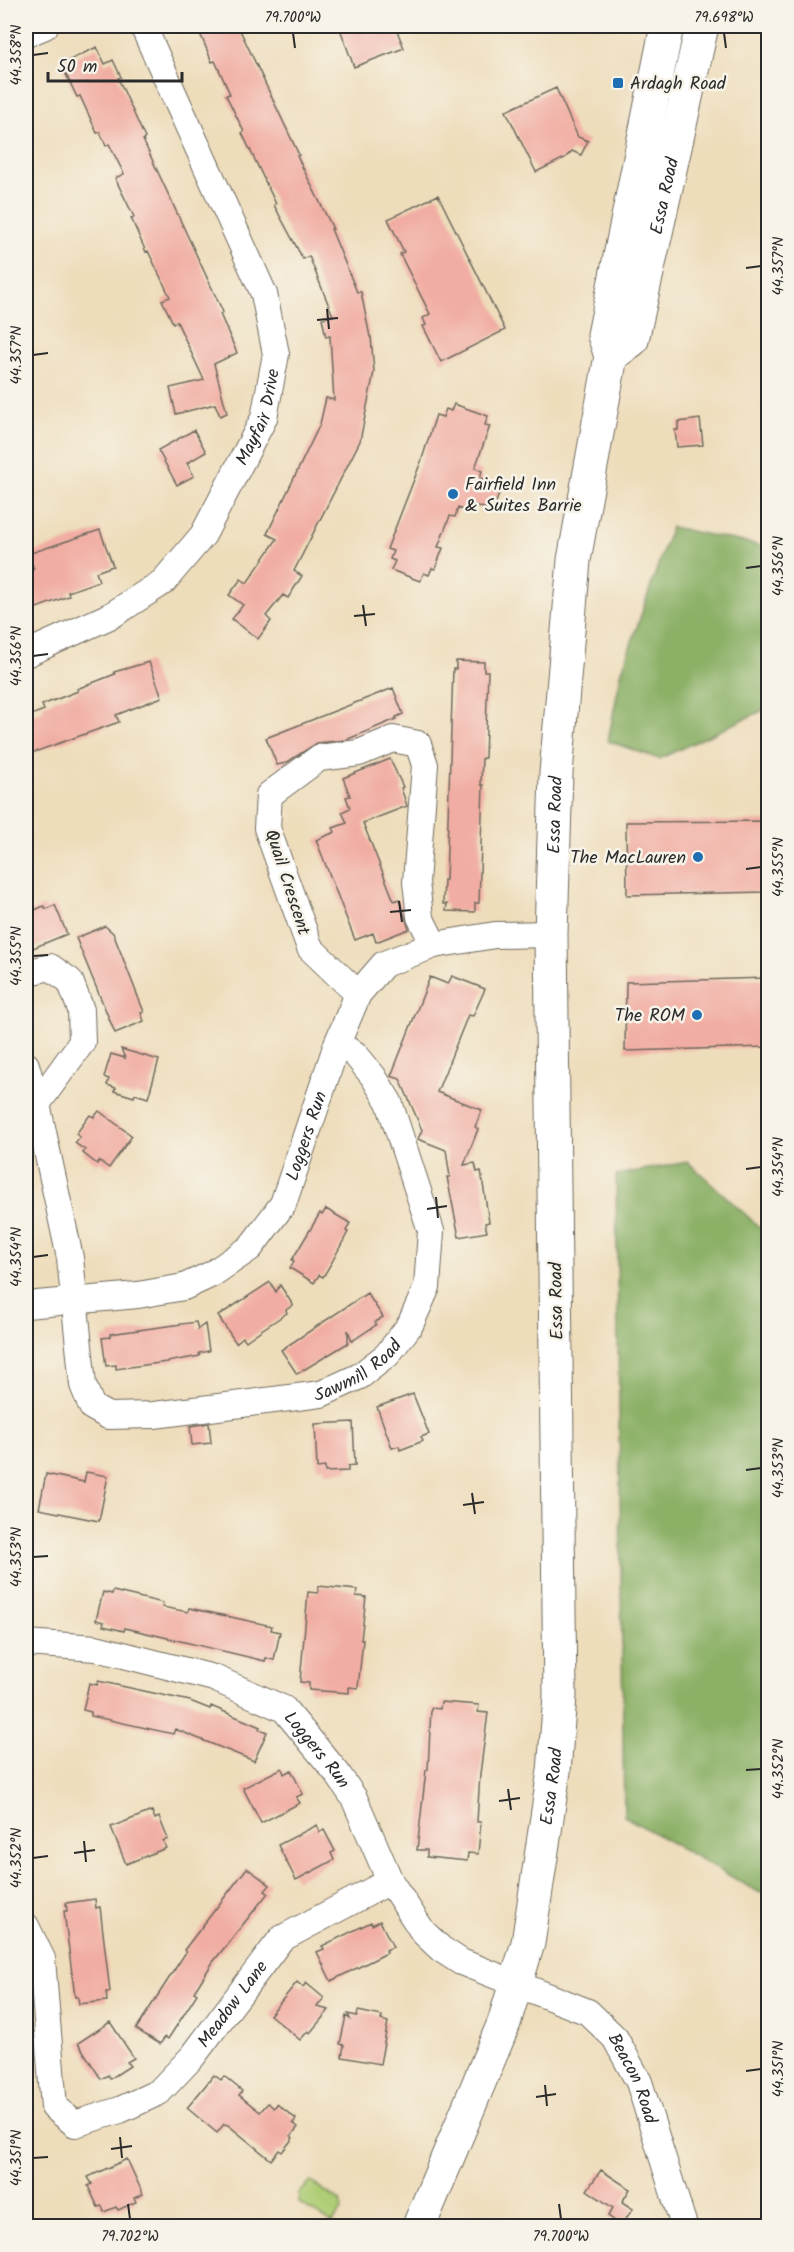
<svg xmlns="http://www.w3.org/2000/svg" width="794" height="2252" font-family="Kalam,sans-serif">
	<rect width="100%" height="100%" fill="#f7f3e8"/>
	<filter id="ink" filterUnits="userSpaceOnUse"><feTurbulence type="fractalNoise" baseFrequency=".0167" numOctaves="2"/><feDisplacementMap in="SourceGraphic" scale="12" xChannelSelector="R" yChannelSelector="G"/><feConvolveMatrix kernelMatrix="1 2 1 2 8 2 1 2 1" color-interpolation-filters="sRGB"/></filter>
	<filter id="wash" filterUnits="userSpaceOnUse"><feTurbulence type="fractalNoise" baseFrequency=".008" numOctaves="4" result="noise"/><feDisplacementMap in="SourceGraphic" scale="24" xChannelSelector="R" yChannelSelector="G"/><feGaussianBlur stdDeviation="1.35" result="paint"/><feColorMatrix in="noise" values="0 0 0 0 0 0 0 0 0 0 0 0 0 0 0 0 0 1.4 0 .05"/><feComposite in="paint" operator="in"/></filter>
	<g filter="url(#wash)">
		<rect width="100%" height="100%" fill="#edb"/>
		<path fill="#afcd74" stroke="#6d7c50" stroke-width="1.5" d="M311,2182L340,2201L342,2210L332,2223L299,2203V2193Z"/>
		<path fill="#8bb066" stroke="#5b6e48" stroke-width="1.5" d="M671,527L768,547V708L659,759L608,741L621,674Z
			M688,1162L768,1235V1890L760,1893L624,1816L616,1175Z"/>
		<g id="blocks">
			<path fill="#f1ada3" d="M197,26H238L299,155L297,156L333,229H331L357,292H361L370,337H371L374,372L360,441L294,571L302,576L288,598L283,595L266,616L271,621L258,639L232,619L243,605L229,595L241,579L247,583L277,539L267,534L320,424L326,398L334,400L330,336L326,337L322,318L333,316L309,256L303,259L274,205L276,204L242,133L244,132L226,95L230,94L215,61L212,62Z
				M339,26H395L404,48L354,67Z
				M97,47L105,64L113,60L121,77L118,78L145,138L143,140L223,312L220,314L237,353L214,364L227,413L220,416L215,404L176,414L170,388L204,380L177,322L173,323L162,300L170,297L148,251L146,252L131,218L134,217L115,178L124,174L109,144L106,146L100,132L97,133L80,96L77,97L61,64Z
				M556,88L578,137L588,141L581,155L572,151L565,158L536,172L506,111Z
				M438,195L505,330L441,362L423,326L426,325L423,318L430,314L400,254L404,252L388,219Z
				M454,404L488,416L485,425L490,426L475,468L482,471L480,478L502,485L493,511L471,504L468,512L458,508L455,517L450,516L438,547L443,548L435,569L432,568L429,575L424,573L420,581L391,570L395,561L390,559L393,551L387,549L422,459L436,415L443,417L446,409L451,411Z
				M700,419L703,445L677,447L675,430H678V422Z
				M194,430L206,452L187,463L194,476L177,485L158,450Z
				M100,530L113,566L96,572L99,581L68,592L69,596L26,612V572L34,569L28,554Z
				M456,661L484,662V671H488L485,758H482L481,785H483L479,903H475V912L446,911L447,904H443L444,880H446L453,669H456Z
				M149,662L162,697L116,715L119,722L26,755V717L44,710L42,705L78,691L77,689L115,674L114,672Z
				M393,688L403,714L396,717V719L346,740L317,743L286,763L277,765L266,738Z
				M390,759L403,787L401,788L407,806L363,823L394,901L399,899L409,929L376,942L373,933L355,940L316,840L335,832L333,828L347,823L342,812L350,808L346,797L350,796L343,778Z
				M768,821V892L627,895L626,822Z
				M55,905L67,934L26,951V917L31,915L30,912L44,906L46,909Z
				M105,926L113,933L144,1012L141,1013L144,1021L115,1033L76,938Z
				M452,976L485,989L473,1016L468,1015L437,1092L482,1110L475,1127L478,1129L464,1165L475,1163L477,1172L481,1171L489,1222L485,1223L487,1232L459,1237L447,1177H450L446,1150L418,1139L422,1130L400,1079L391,1076L430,977L448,984Z
				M768,978V1047L625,1051L626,982Z
				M121,1049L159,1060L148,1098L135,1094L134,1097L114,1091L116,1088L107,1085L109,1079L104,1077L111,1054L125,1058Z
				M99,1111L132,1136L109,1168L99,1161L97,1164L83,1153L85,1150L75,1143L80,1137L76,1134L90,1115L94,1117Z
				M326,1209L350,1223L346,1231L348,1232L332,1262L323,1277L319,1275L314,1283L290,1268L294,1261L292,1260L320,1213L322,1215Z
				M270,1282L276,1292L280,1285L293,1305L286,1310L287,1313L260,1331L246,1341L243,1337L236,1343L218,1316Z
				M367,1293L383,1317L375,1322L376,1325L352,1341L348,1330V1343L297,1374L281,1350Z
				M196,1322L198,1329L205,1324L209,1351L199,1353L200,1356L167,1362L116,1369V1365L106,1366L102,1338L110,1337V1334Z
				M413,1394L429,1434L421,1437L423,1441L400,1450L399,1446L392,1448L377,1407Z
				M353,1422L355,1465L348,1466V1471L325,1472V1467L317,1468L315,1424Z
				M209,1423L211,1443L192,1445L190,1426Z
				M86,1472L108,1476L99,1521L39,1509L46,1474L84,1482Z
				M318,1586L357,1590L356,1596L366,1597L361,1640H363L358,1688L349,1687V1693L309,1690V1683L300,1682L308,1592L318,1593Z
				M113,1591L163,1603L162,1607L188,1612L189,1608L272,1626L271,1630L280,1632L274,1660L266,1658L265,1661L125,1628L124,1631L103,1626L104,1622L96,1620L103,1592L112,1594Z
				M98,1681L190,1701L210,1709L211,1706L260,1727L259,1729L267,1732L254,1761L175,1729L173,1734L91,1716V1712L83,1710L89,1683L97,1685Z
				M441,1702L479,1705L478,1712L488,1713L480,1774L477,1822H481L478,1854L468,1853L467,1861L427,1857V1850H417L426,1770H428L431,1708L440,1709Z
				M282,1768L284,1774L291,1770L303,1794L296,1797L300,1803L261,1823L243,1788Z
				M152,1811L155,1819L159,1817L168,1839L163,1841L166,1848L126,1864L111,1827Z
				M317,1825L320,1832L324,1830L335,1851L331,1853L334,1860L296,1880L278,1845Z
				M247,1868L270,1885L265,1891L268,1893L213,1962L194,1992L197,1994L179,2022L168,2039L165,2037L160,2044L136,2029L186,1952L184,1950Z
				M95,1899L96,1908L100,1907L110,1992H106L107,2001L79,2004L78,1997H75L64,1911H67L66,1903Z
				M380,1921L393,1947L386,1950L387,1953L331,1981L317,1952L324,1949L322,1946L371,1922L372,1925Z
				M297,1982L303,1987L306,1983L324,1998L317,2007L329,2010L310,2033L308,2031L300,2040L270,2015Z
				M358,2011L382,2016L381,2020L388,2022L380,2064L342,2057L344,2045L340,2044L346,2016L350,2019L348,2014L357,2016Z
				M110,2022L134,2058L127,2062L130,2066L110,2079L108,2075L101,2079L78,2043Z
				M214,2075L221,2080L224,2076L242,2091L239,2095L260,2112L268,2103L274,2108L277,2104L296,2119L293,2123L298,2127L291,2136L293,2138L282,2152L279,2150L271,2160L228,2125L224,2124L217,2133L187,2108Z
				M127,2159L143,2194L134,2198L136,2202L118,2210L116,2207L104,2212L102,2206L98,2207L88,2186L92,2184L88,2177Z
				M601,2170L630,2189L622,2202L633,2209L621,2225L608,2216L613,2208L587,2190Z"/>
		</g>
	</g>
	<g filter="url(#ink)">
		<use href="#blocks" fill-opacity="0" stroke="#6f695d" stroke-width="1.5"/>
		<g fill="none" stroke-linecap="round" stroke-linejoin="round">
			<defs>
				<g id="minor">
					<path d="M26,34L45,26"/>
					<path id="s1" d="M26,654L112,615L163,582L203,535L264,418L276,354L264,294L143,26"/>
					<path d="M26,973L50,967L70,981L81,1010L82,1042L37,1104"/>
					<path d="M358,994L310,948L267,828L269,795L319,758L359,753L393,739L418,744L425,765L416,882L420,917L434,945"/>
					<path id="s2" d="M26,1065L37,1104L70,1258L83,1385L92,1407L108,1416L154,1415L321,1394L360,1376L387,1355L410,1325L427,1287L431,1231L389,1102L373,1076L355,1054L337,1044"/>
					<path id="s3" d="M26,1305L138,1295L184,1287L212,1274L250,1248L283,1204L337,1044L358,994L384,964L434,945L495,935L551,934"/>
					<path id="s4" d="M26,1643L96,1648L214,1678L284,1709L337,1773L354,1798L390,1881L423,1932L441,1949L461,1962L588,2012L615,2038L639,2082L684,2226"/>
					<path id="s5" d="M26,1926L42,1959L54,2107L75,2124L120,2110L159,2092L193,2056L281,1939L390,1881"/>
				</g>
				<g id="major">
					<path id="s6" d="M611,356L632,340L702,26"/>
					<path id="s7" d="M419,2226L504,2023L528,1943L554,1771L560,1696L551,934L556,773L574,560L611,356L604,335L667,26"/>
				</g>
			</defs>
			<use href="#minor" stroke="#6f695d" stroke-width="28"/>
			<use href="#major" stroke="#6f695d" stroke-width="35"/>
			<use href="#minor" stroke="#fff" stroke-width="26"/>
			<use href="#major" stroke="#fff" stroke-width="33"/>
		</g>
	</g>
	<path fill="none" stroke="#2b2b2b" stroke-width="2" d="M293,33L295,48M724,33L726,48M33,55L48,53M746,268L761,266M327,309L329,329M317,320L338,318M33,355L48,353M746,568L761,566M363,605L366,626M354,616L375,614M33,656L48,654M746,869L761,867M399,901L402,922M390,912L411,910M33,956L48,955M746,1169L761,1167M436,1197L438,1218M427,1209L447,1206M33,1257L48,1255M746,1470L761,1468M472,1493L475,1514M463,1505L484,1502M33,1557L48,1556M746,1770L761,1769M508,1789L511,1810M499,1801L520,1798M84,1841L86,1862M74,1853L95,1850M33,1858L48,1856M746,2071L761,2069M545,2085L547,2106M536,2097L556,2094M120,2137L122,2158M111,2149L132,2146M33,2158L48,2157M128,2204L130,2219M559,2204L561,2219"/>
	<g fill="#1f6fb2" stroke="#f7f3e8" stroke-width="2">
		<rect x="612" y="77" width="12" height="12" rx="3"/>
		<circle cx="453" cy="494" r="6"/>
		<circle cx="698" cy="857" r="6"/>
		<circle cx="697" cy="1015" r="6"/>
	</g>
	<g text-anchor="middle" stroke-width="5" stroke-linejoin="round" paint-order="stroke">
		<g font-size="18" fill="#2b2b2b" stroke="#f7f3e8" text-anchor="start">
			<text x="630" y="89">Ardagh Road</text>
			<text x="465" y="490">Fairfield Inn<tspan x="465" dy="21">&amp; Suites Barrie</tspan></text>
			<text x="686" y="863" text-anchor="end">The MacLauren</text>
			<text x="685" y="1021" text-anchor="end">The ROM</text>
		</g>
		<g font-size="18" fill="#2b2b2b" stroke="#f7f3e8">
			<text dy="6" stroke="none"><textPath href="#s6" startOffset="174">Essa Road</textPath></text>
			<text dy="6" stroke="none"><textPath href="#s1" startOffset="348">Mayfair Drive</textPath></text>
			<text dy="6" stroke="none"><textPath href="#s7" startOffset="1434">Essa Road</textPath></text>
			<text transform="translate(288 882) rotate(72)" y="6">Quail Crescent</text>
			<text dy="6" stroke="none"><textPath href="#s3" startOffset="363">Loggers Run</textPath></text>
			<text transform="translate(556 1301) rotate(-91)" y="6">Essa Road</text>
			<text dy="6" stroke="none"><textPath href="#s2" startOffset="626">Sawmill Road</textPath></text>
			<text dy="6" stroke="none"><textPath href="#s4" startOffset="321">Loggers Run</textPath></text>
			<text dy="6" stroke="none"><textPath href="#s7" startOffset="462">Essa Road</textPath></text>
			<text dy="6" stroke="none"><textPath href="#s5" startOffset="417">Meadow Lane</textPath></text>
			<text dy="6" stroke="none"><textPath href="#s4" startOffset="800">Beacon Road</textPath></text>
		</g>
	</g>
	<rect width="794" height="2252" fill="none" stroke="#f7f3e8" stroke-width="66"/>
	<path d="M48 72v9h134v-9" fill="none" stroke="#2b2b2b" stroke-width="3"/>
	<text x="57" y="72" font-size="18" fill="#2b2b2b" stroke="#f7f3e8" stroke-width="4.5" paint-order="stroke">50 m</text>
	<rect x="33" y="33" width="728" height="2186" fill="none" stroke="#2b2b2b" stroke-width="2"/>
	<g font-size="15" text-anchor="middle" fill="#2b2b2b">
		<text x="293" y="22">79.700°W</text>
		<text x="724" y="22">79.698°W</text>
		<text transform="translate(16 55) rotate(-90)" y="5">44.358°N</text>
		<text transform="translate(778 266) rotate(-90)" y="5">44.357°N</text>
		<text transform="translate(16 355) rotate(-90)" y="5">44.357°N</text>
		<text transform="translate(778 566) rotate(-90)" y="5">44.356°N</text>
		<text transform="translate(16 656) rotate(-90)" y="5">44.356°N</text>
		<text transform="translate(778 867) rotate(-90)" y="5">44.355°N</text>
		<text transform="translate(16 956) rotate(-90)" y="5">44.355°N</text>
		<text transform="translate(778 1167) rotate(-90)" y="5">44.354°N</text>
		<text transform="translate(16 1257) rotate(-90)" y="5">44.354°N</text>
		<text transform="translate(778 1468) rotate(-90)" y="5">44.353°N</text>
		<text transform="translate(16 1557) rotate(-90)" y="5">44.353°N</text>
		<text transform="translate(778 1769) rotate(-90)" y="5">44.352°N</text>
		<text transform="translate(16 1858) rotate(-90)" y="5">44.352°N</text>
		<text transform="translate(778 2069) rotate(-90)" y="5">44.351°N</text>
		<text transform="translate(16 2158) rotate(-90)" y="5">44.351°N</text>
		<text x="130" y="2241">79.702°W</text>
		<text x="561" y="2241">79.700°W</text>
	</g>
</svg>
